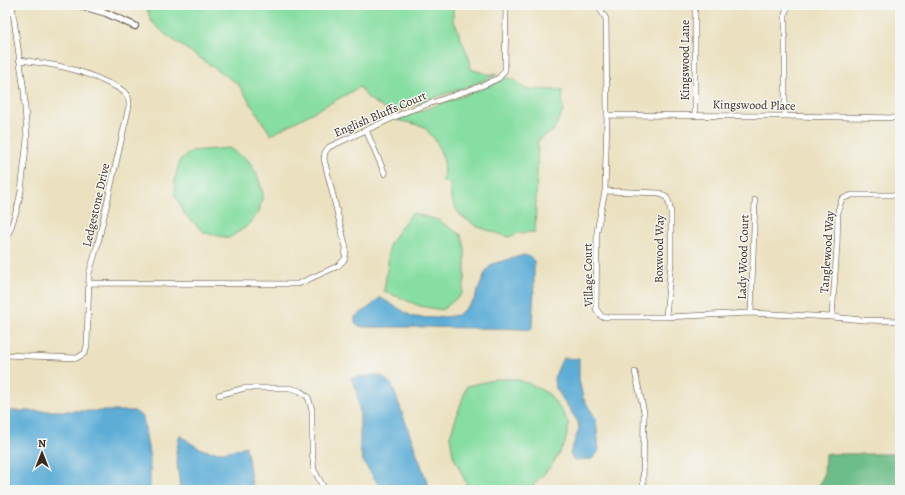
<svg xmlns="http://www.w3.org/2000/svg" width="905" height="495" font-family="Alegreya,serif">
	<rect width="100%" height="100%" fill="#f6f6f2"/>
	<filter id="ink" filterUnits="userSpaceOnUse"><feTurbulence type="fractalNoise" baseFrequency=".025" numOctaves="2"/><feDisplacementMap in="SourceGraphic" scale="8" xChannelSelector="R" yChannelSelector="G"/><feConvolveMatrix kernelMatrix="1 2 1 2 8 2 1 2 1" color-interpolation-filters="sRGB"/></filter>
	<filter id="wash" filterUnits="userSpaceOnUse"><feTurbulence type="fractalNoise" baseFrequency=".012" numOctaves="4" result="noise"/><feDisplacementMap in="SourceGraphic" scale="16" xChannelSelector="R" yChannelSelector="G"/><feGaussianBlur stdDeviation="0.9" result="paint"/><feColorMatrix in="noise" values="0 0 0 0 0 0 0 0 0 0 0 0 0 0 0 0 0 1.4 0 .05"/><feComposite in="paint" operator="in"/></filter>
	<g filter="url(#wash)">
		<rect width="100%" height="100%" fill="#ebe1c0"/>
		<path fill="#86dea2" stroke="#608460" d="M146,5H453V21L457,27L459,34L470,60L471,69L487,74L497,75C462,90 426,99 392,114L368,98L360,87L271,135L238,84L166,35L151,21Z
			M504,77L514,80L525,89L562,90L563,111L553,131L538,140L535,232L519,233L509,237L478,227L460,215L451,200L450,183L443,182L444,161L437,142L423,126L397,120L409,115L485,88L501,81Z
			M229,148L249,161L258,177L263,194L259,212L246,227L229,238L205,233L185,215L175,195V178L180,160L192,151Z
			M412,213L438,220L461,235L465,248V280L462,294L442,310L420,306L384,291L388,264L389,245L398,231Z
			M498,379H515L530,384L549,394L563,413L569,424L565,443L552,465L529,490H473L468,487L453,455L450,436L467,386Z"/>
		<path fill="#6cbd88" stroke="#547453" d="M825,454H900V490H817L824,475Z"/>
		<path fill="#5dadd7" stroke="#4c6c7a" d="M524,255C528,256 531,257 534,261V290L532,325V328C529,330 526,330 523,329L425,327H365L359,326L355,323V317L371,306L379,298H381L413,317L437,318L458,315L474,300L486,271L492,264Z
			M564,358L579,359V380L583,398L596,419L599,451L592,459L574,460L570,454L579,429L578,422L555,387L554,378L561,362Z
			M375,375L383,377L392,385L430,490H382L363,461L360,449V414L356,388L351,378Z
			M5,411H134L143,417L150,460V490H5Z
			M180,435C186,439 192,445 199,448C214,455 231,452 246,446L253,490H180L176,452Z"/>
	</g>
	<g filter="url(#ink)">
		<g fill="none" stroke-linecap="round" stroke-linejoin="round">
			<defs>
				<path id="minor" d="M695,5V115
					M599,7L606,19L607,115L605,191L597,231L596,309L602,317H666L751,313L832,317L863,320L900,321
					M607,115L785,116L900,118
					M785,116V15L786,10L790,5
					M366,130L385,174
					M605,191L660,193L667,198L669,203L671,213V262L666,317
					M5,239L10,230L17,209L21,191L27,139L24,91L12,5
					M90,283L298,284L338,266L345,259L346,248L324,159L325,152L329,147L408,111L484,85L499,78L505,70L506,5
					M751,313L755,200
					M832,317L837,246L838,210L842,199L852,195H900
					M5,355L77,358L85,353L87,345L89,274L97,247L129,106C129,103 129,99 128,97C125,90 115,86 108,83C78,68 52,64 19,60
					M635,372L644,412L643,490
					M219,395L245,388H290L300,391L308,397L312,410V450L314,470L325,490"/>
				<path id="tertiary" d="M79,5L106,13L135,26"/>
			</defs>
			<use href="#minor" stroke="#554536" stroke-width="6"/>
			<use href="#tertiary" stroke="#554536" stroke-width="8"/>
			<use href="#minor" stroke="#fff" stroke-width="5"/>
			<use href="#tertiary" stroke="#fff" stroke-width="6"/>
		</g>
	</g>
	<g text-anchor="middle" stroke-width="3" stroke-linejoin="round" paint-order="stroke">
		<g font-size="12" fill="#3b2a1e" stroke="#f6f6f2">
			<text transform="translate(685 60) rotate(-90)" y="4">Kingswood Lane</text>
			<text transform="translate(754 105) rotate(1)" y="4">Kingswood Place</text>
			<text transform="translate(380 114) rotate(-23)" y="4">English Bluffs Court</text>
			<text transform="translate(96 205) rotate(-77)" y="4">Ledgestone Drive</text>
			<text transform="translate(659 249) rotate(-89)" y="4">Boxwood Way</text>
			<text transform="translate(827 252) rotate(-86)" y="4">Tanglewood Way</text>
			<text transform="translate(743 257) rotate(-88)" y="4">Lady Wood Court</text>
			<text transform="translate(588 275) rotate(-91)" y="4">Village Court</text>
		</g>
	</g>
	<rect width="905" height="495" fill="none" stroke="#f6f6f2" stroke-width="20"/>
	<g transform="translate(42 453)" stroke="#f6f6f2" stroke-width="3" paint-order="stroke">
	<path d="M0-3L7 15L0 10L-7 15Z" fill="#3b2a1e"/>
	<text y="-6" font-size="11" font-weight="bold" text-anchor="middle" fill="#3b2a1e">N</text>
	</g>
</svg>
